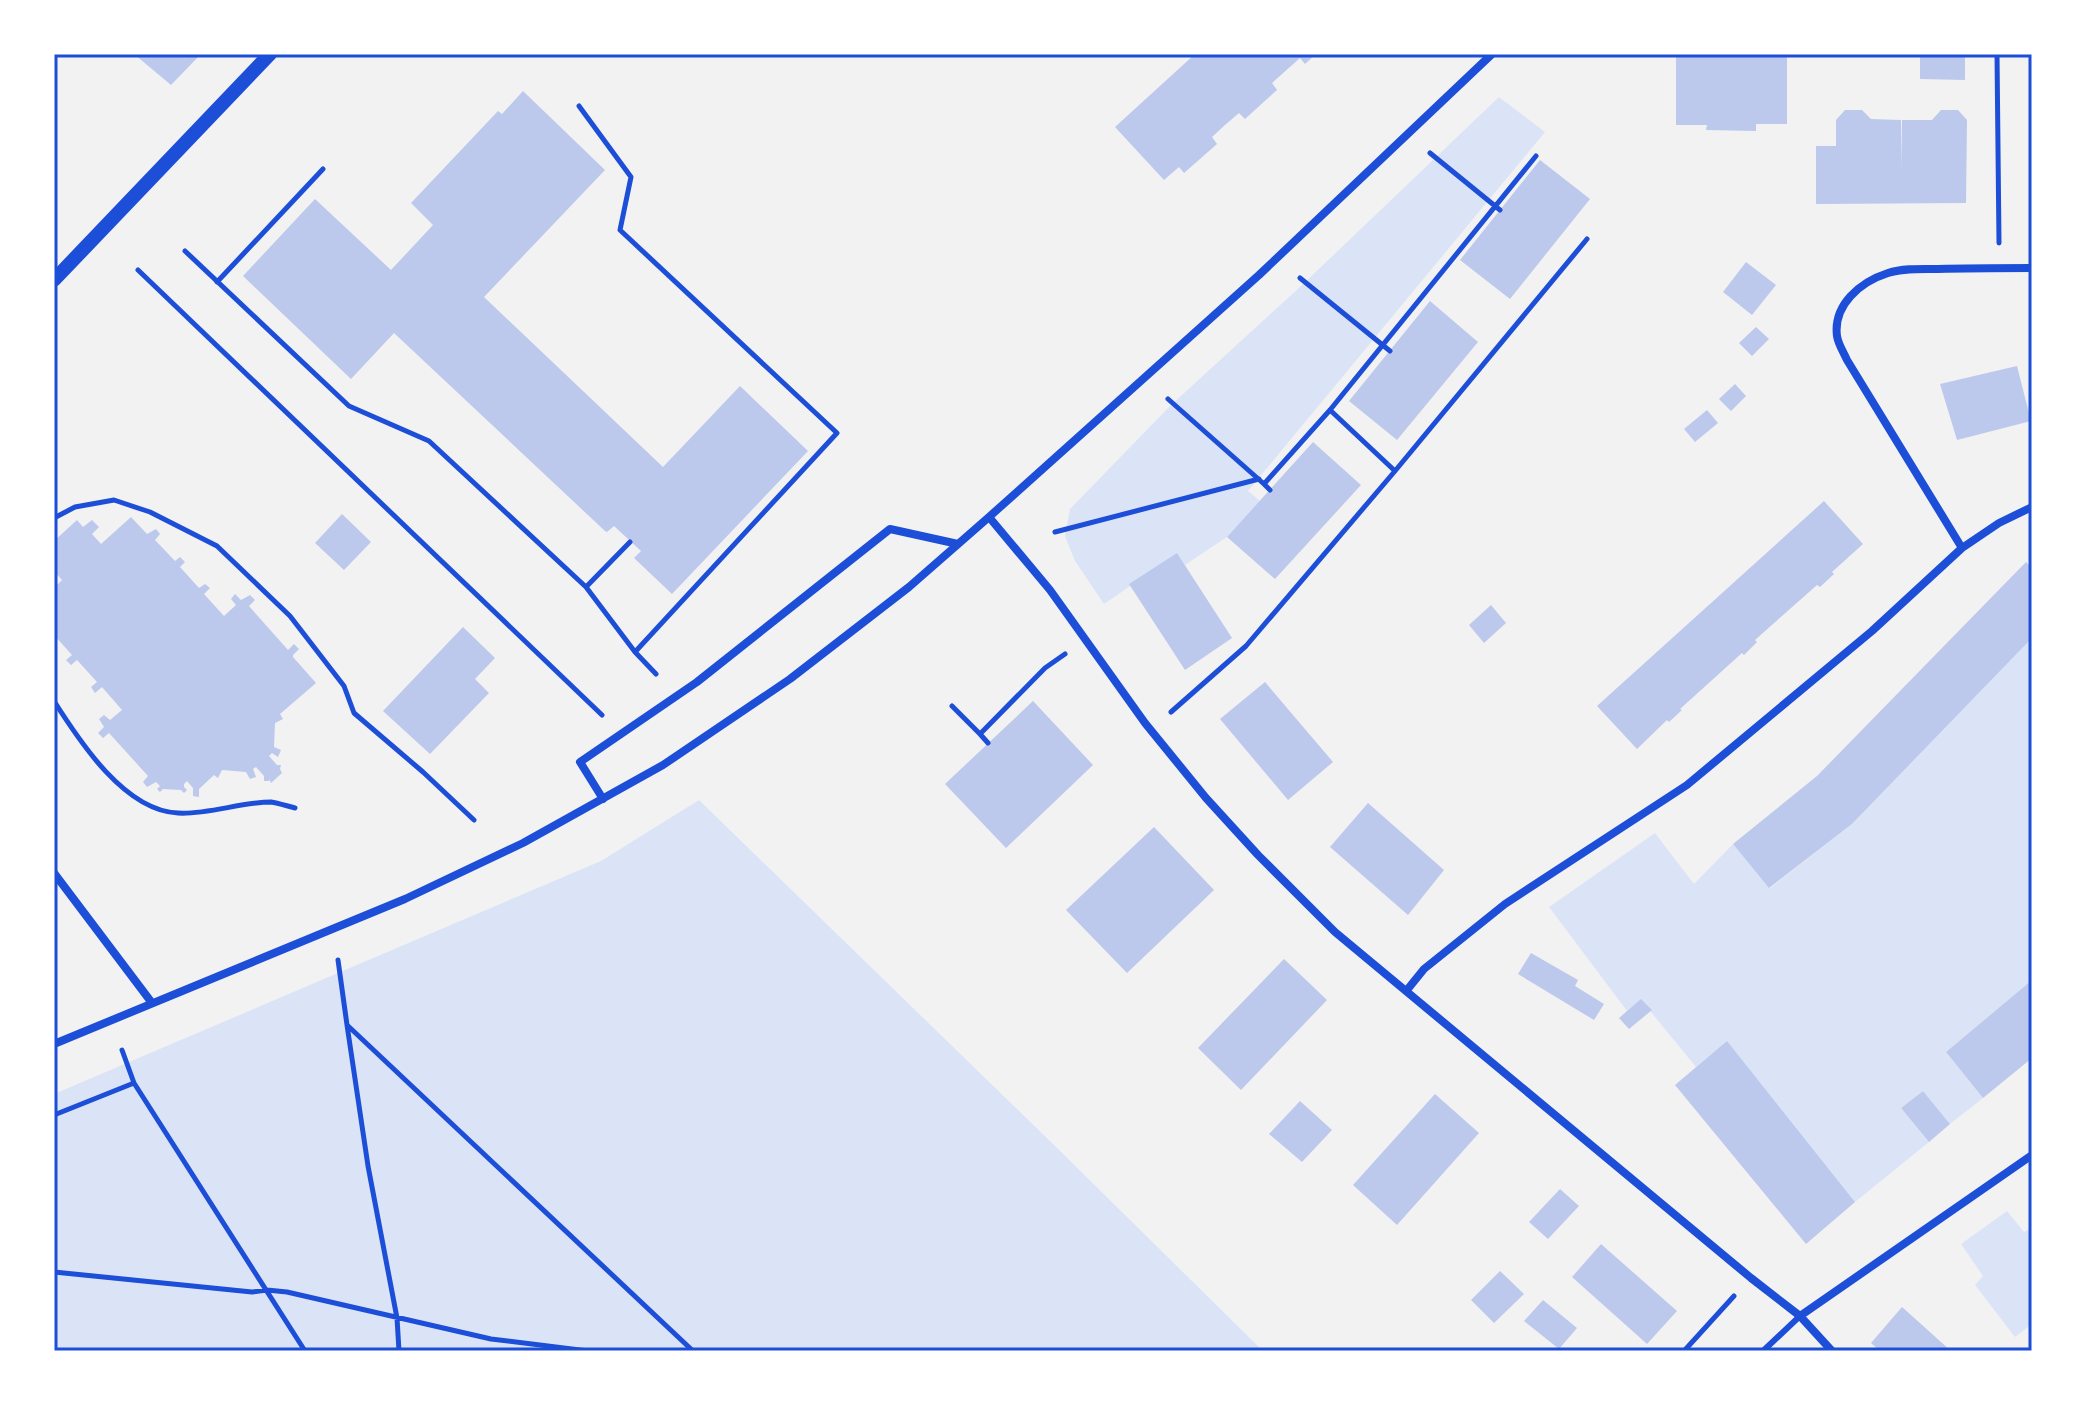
<svg xmlns="http://www.w3.org/2000/svg" width="2086" height="1405" font-family="Poppins,sans-serif">
	<rect width="100%" height="100%" fill="#f2f2f2"/>
	<path fill="#dbe4f7" d="M1499,97L1545,132L1248,491L1260,501L1227,537L1185,565L1177,554L1104,604L1075,561L1065,536L1070,509L1170,406L1301,286Z
		M2032,638V980L1946,1052L1983,1098L1950,1124L1923,1091L1901,1108L1929,1142L1855,1202L1727,1042L1696,1067L1641,1000L1627,1011L1549,907L1655,833L1694,884L1733,844L1770,888L1852,824Z
		M699,800L1052,1143L1263,1351H54V1094L601,861Z
		M2007,1211L2024,1232L2032,1228V1324L2015,1337L1975,1285L1983,1276L1961,1244Z"/>
	<path fill="#bdc9ec" d="M134,54H201L171,85Z
		M1195,54H1316L1305,64L1300,58L1272,83L1277,90L1245,119L1239,113L1225,125L1212,137L1217,144L1184,173L1179,167L1164,180L1115,127Z
		M1676,54H1787V124H1756V131L1706,130L1707,125H1676Z
		M1920,54H1965V80L1920,79Z
		M523,91L605,170L484,297L663,467L740,386L808,451L672,594L634,558L641,551L614,526L607,532L605,531L394,333L351,379L243,276L315,199L391,270L433,225L411,203L498,111L502,114Z
		M1845,110H1862L1871,119L1901,120L1902,170V120H1932L1941,110H1958L1967,120L1966,203L1816,204V146H1836V120Z
		M1540,160L1590,199L1510,299L1460,260Z
		M1746,262L1776,285L1752,315L1723,292Z
		M1430,301L1478,342L1397,440L1349,401Z
		M1756,327L1769,339L1752,356L1739,343Z
		M2017,366L2031,421L1957,440L1940,384Z
		M1735,384L1746,396L1731,411L1719,399Z
		M1707,410L1718,423L1695,442L1684,429Z
		M1313,442L1361,485L1275,579L1227,537Z
		M1824,501L1863,544L1832,572L1834,574L1820,587L1817,585L1755,640L1757,642L1744,655L1742,653L1680,709L1682,710L1669,722L1667,720L1637,749L1597,706Z
		M342,514L371,542L344,570L315,543Z
		M131,517L147,534L156,529L160,534L155,540L175,561L180,557L185,562L180,567L199,588L205,584L210,588L204,594L224,616L236,605L231,599L235,594L241,600L250,595L255,600L249,606L288,650L294,644L299,649L293,655V657L316,683L280,714L283,719L275,723L274,747L281,750L278,757L272,753L269,756L277,765H281L280,769L282,773L271,783L269,779V781H264V776L256,767L253,769L256,777L250,779L246,772L222,770L218,778L214,775L199,789V797L193,796V788L187,781L184,784V787L187,790L184,793L181,790L163,789L160,792L157,789L160,786L156,782L147,787L143,782L148,776L109,733L103,738L98,733L104,727L99,719L104,715L110,720L122,710L102,687L95,693L91,687L97,682L77,660L71,665L66,660L72,655L54,635V588L62,580L54,571V541L77,520L83,527L92,520L99,527L92,534L101,544Z
		M1177,553L1232,638L1185,670L1129,584Z
		M2026,562L2032,568V638L1852,824L1769,888L1733,844L1817,776Z
		M1491,605L1506,623L1484,643L1469,625Z
		M463,627L495,658L475,679L489,693L430,754L383,711Z
		M1265,682L1333,762L1288,800L1220,719Z
		M1033,701L1093,765L1006,848L945,784Z
		M1368,803L1444,870L1408,915L1330,847Z
		M1154,827L1214,890L1127,973L1066,910Z
		M1531,953L1578,980L1575,986L1604,1004L1594,1020L1518,974Z
		M1284,959L1327,1000L1241,1090L1198,1048Z
		M2032,980V1058L1983,1098L1946,1052Z
		M1641,999L1652,1010L1629,1029L1619,1018Z
		M1727,1041L1855,1202L1806,1244L1675,1085Z
		M1923,1091L1950,1124L1929,1142L1901,1108Z
		M1435,1094L1479,1133L1397,1225L1353,1185Z
		M1300,1101L1332,1130L1302,1162L1269,1134Z
		M1560,1189L1579,1206L1548,1239L1529,1222Z
		M1601,1244L1677,1311L1647,1344L1572,1277Z
		M1500,1271L1524,1294L1494,1323L1471,1300Z
		M1543,1300L1577,1328L1559,1349L1524,1321Z
		M1902,1307L1921,1324L1951,1351H1880L1871,1343Z"/>
	<g fill="none" stroke-linecap="round" stroke-linejoin="round">
		<path stroke="#1d4ed8" stroke-width="5" d="M1997,54L1999,243
			M579,106L631,177L620,230L837,433L635,652
			M1430,153L1500,210
			M185,251L349,406L429,441L586,587L630,542
			M138,270L602,715
			M1300,278L1390,351
			M217,282L323,169
			M1168,399L1264,484L1330,410L1536,156
			M1330,410L1395,471
			M1264,484L1270,490
			M54,518L75,507L114,500L150,512L217,546L290,616L344,686L354,713L423,772L474,820
			M1055,532L1259,479
			M586,587L635,652L656,674
			M54,701C80,742 125,811 178,813C206,815 242,802 271,802C278,803 287,806 295,808
			M952,706L980,734L1045,668L1065,654
			M1171,712L1246,646L1395,471L1587,239
			M980,734L988,743
			M338,960L347,1025L693,1351
			M347,1025L368,1166L397,1318L399,1351
			M122,1050L134,1083L305,1351
			M54,1115L134,1083
			M54,1272L252,1292L267,1290L287,1292L491,1339L588,1351
			M1684,1351L1734,1296"/>
		<path stroke="#1d4ed8" stroke-width="6" d="M1763,1351L1800,1316"/>
		<path stroke="#1d4ed8" stroke-width="8" d="M989,517L1050,590L1145,723L1206,798L1258,855L1335,932L1751,1278L1800,1316L1832,1351
			M1962,548L1847,360C1844,353 1838,344 1837,336C1833,305 1860,282 1888,273C1903,268 1922,269 1938,269C1969,268 2001,268 2032,268
			M603,799L580,762L697,682L890,529L958,544
			M54,873L152,1003
			M1407,990L1424,969L1505,904L1687,785L1872,631L1962,548L1999,523L2032,507
			M54,1044L405,899L523,843L663,765L790,679L909,587L989,517L1259,275L1492,54
			M1800,1316L2032,1155"/>
		<path stroke="#1d4ed8" stroke-width="14" d="M54,280L270,54"/>
	</g>
	<rect width="2086" height="1405" fill="none" stroke="#ffffff" stroke-width="112"/>
	<rect x="56" y="56" width="1974" height="1293" fill="none" stroke="#1d4ed8" stroke-width="3"/>
</svg>
